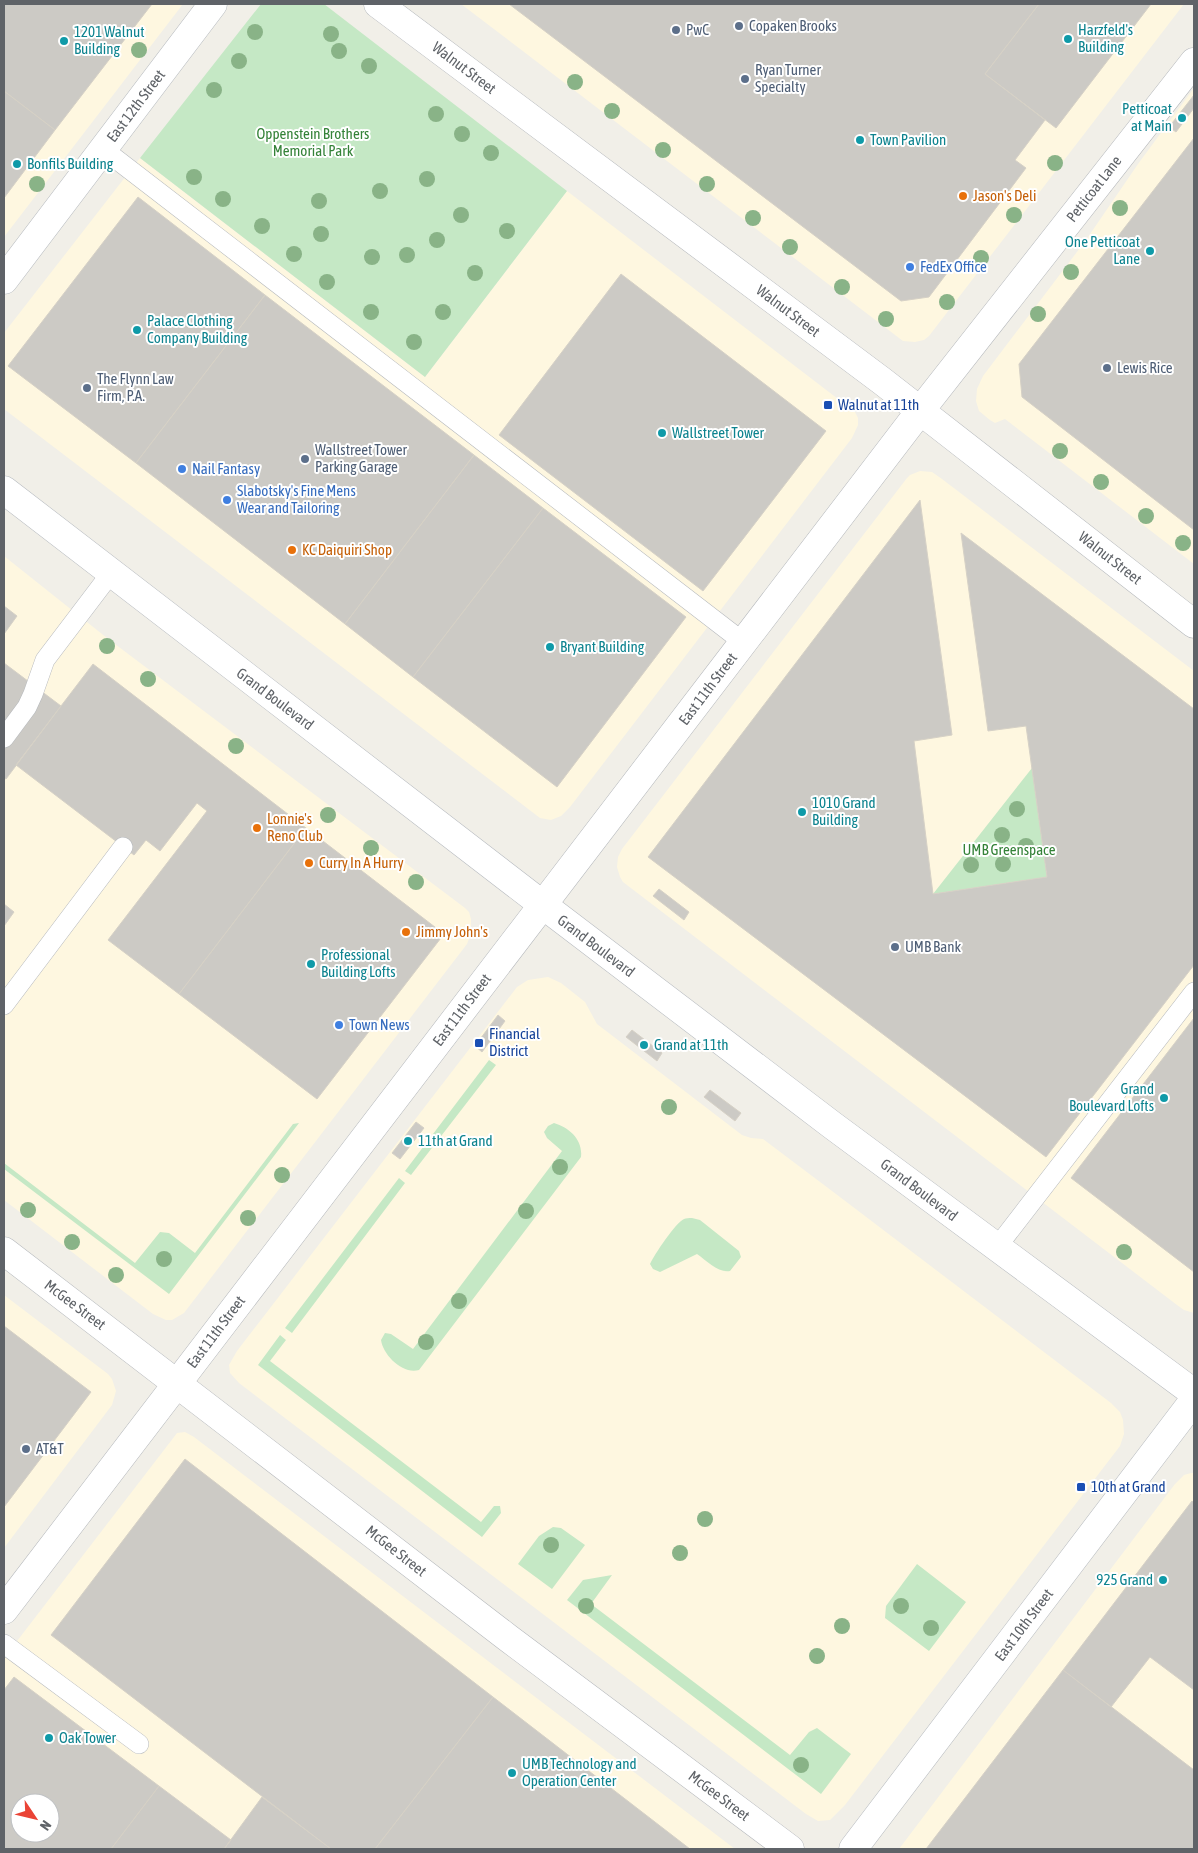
<svg xmlns="http://www.w3.org/2000/svg" width="1198" height="1853" font-family="'Asap Condensed',sans-serif">
	<rect width="100%" height="100%" fill="#f1efe8"/>
	<path fill="#fef7e0" fill-rule="evenodd" d="M4,4H183L4,237Z
		M461,4H1184L929,336L924,340L915,342L903,341L899,338Z
		M1194,88V564L1005,419L995,423L990,420L979,411L976,401L977,389L983,376L1086,240L1138,164Z
		M140,158L425,377L567,191L855,412L858,418V425L852,438L570,807L561,816L551,820L540,818L4,409V333Z
		M920,471L932,472L942,479L1194,671V1313L1184,1310L1177,1305L623,882L620,877L617,867L618,857L622,849L907,478L910,475Z
		M4,556L107,638L465,908L469,912L471,919V933L467,944L184,1313L172,1320H166L153,1314L4,1200Z
		M548,977L561,983L585,1002L597,1024L742,1135L751,1138L763,1139L836,1194L1111,1403L1120,1412L1123,1420L1124,1434L1120,1446L845,1805L830,1820L818,1821L806,1814L239,1383L230,1373L229,1365L237,1351L517,987L528,980Z
		M4,1295L108,1374L112,1379L116,1391L112,1405L4,1548Z
		M185,1432L194,1437L735,1849H4V1658L174,1437L177,1433ZM20,1803H50V1833H20Z
		M1191,1473H1194V1849H899L1175,1484L1184,1475Z"/>
	<path fill="#c5e8c5" d="M261,4H324L567,191L425,377L140,158Z
		M1032,768L1047,877L933,894Z
		M489,1060L496,1065L411,1175L405,1171Z
		M299,1123L169,1294L4,1169V1163L135,1263L160,1232L169,1233L195,1253L293,1124Z
		M554,1123C570,1128 583,1140 581,1157L419,1370C403,1375 383,1355 381,1340L385,1333L391,1334L413,1349L562,1151L547,1138L544,1132L548,1126Z
		M399,1178L405,1183L292,1333L285,1328Z
		M692,1218L700,1220L739,1251L741,1257L730,1271C718,1273 707,1261 697,1254L660,1272L653,1269L650,1264C654,1255 676,1222 684,1219C686,1218 689,1218 692,1218Z
		M280,1335L286,1340L270,1361L481,1522L494,1506H500L501,1513L482,1537L258,1365Z
		M553,1527L561,1528L585,1545L552,1589L518,1564L539,1536Z
		M917,1564L966,1602L929,1651L885,1618L886,1606Z
		M612,1575L591,1604L790,1755L809,1732L817,1728L851,1754L821,1794L567,1600L583,1580Z"/>
	<path fill="#cccac5" stroke="#d6d1c6" fill-rule="evenodd" d="M4,4H152L55,130L4,91Z
		M509,4H1039L985,74L1045,120L1015,160L1026,168L929,297L901,301Z
		M1039,4H1151L1056,128L985,74Z
		M4,91L55,130L4,198Z
		M1194,95V108L1176,132L1169,127Z
		M1194,138V530L1022,397L1019,364Z
		M138,197L265,295L136,463L8,366Z
		M621,274L826,431L703,591L499,435Z
		M265,295L474,455L345,624L136,463Z
		M474,455L543,508L413,677L345,624Z
		M920,500L952,735L914,741L933,894L1047,877L1026,726L988,731L961,533L1194,709V965L1046,1157L648,857Z
		M543,508L686,617L557,787L413,677Z
		M4,606L17,616L4,634Z
		M4,663L61,706L6,779L4,778Z
		M93,664L306,828L179,994L108,940L207,811L197,803L160,851L146,840L134,855L16,765Z
		M306,828L444,934L317,1099L179,994Z
		M659,889L689,912L684,920L653,896Z
		M4,904L14,912L4,926Z
		M498,1015L505,1021L482,1052L475,1046Z
		M1194,1018V1272L1071,1178Z
		M632,1030L662,1053L657,1061L626,1037Z
		M710,1090L741,1113L735,1121L704,1097Z
		M416,1122L424,1128L400,1159L392,1153Z
		M4,1326L91,1392L4,1507Z
		M185,1459L493,1697L375,1849H331L51,1635Z
		M1192,1501L1194,1503V1690L1150,1657L1111,1707L1063,1670Z
		M1063,1670L1194,1770V1849H926Z
		M14,1677L159,1786L111,1849H4V1690ZM20,1803H50V1833H20Z
		M493,1697L690,1849H375Z
		M159,1786L231,1840L224,1849H111Z
		M262,1797L331,1849H224Z"/>
	<g fill="none" stroke-linecap="round" stroke-linejoin="round">
		<defs>
			<path id="service" d="M103,149L743,642
				M4,738L27,707L33,694L45,660L111,573
				M4,1005L123,847
				M997,1247L1194,992
				M4,1644L139,1744"/>
			<path id="minor" d="M4,1251L508,1638L790,1849"/>
			<path id="tertiary" d="M378,4L882,381L1194,624
				M4,1610L920,411L1194,62"/>
			<path id="secondary" d="M4,280L213,4
				M4,490L543,905L832,1125L1194,1393
				M853,1849L1194,1400"/>
		</defs>
		<use href="#service" stroke="#b5b8bc" stroke-width="20"/>
		<use href="#minor" stroke="#b5b8bc" stroke-width="29"/>
		<use href="#tertiary" stroke="#b5b8bc" stroke-width="29"/>
		<use href="#secondary" stroke="#b6babf" stroke-width="29"/>
		<use href="#service" stroke="#fff" stroke-width="19"/>
		<use href="#minor" stroke="#fff" stroke-width="28"/>
		<use href="#tertiary" stroke="#fff" stroke-width="28"/>
		<use href="#secondary" stroke="#fff" stroke-width="28"/>
	</g>
	<g fill="#89b387">
		<circle cx="255" cy="32" r="8"/>
		<circle cx="331" cy="34" r="8"/>
		<circle cx="139" cy="50" r="8"/>
		<circle cx="339" cy="51" r="8"/>
		<circle cx="239" cy="61" r="8"/>
		<circle cx="369" cy="66" r="8"/>
		<circle cx="575" cy="82" r="8"/>
		<circle cx="214" cy="90" r="8"/>
		<circle cx="612" cy="111" r="8"/>
		<circle cx="436" cy="114" r="8"/>
		<circle cx="462" cy="134" r="8"/>
		<circle cx="663" cy="150" r="8"/>
		<circle cx="491" cy="153" r="8"/>
		<circle cx="1055" cy="163" r="8"/>
		<circle cx="194" cy="177" r="8"/>
		<circle cx="427" cy="179" r="8"/>
		<circle cx="37" cy="184" r="8"/>
		<circle cx="707" cy="184" r="8"/>
		<circle cx="380" cy="191" r="8"/>
		<circle cx="223" cy="199" r="8"/>
		<circle cx="319" cy="201" r="8"/>
		<circle cx="1120" cy="208" r="8"/>
		<circle cx="461" cy="215" r="8"/>
		<circle cx="1014" cy="215" r="8"/>
		<circle cx="753" cy="218" r="8"/>
		<circle cx="262" cy="226" r="8"/>
		<circle cx="507" cy="231" r="8"/>
		<circle cx="321" cy="234" r="8"/>
		<circle cx="437" cy="240" r="8"/>
		<circle cx="790" cy="247" r="8"/>
		<circle cx="294" cy="254" r="8"/>
		<circle cx="407" cy="255" r="8"/>
		<circle cx="372" cy="257" r="8"/>
		<circle cx="981" cy="258" r="8"/>
		<circle cx="1071" cy="272" r="8"/>
		<circle cx="475" cy="273" r="8"/>
		<circle cx="327" cy="282" r="8"/>
		<circle cx="842" cy="287" r="8"/>
		<circle cx="947" cy="302" r="8"/>
		<circle cx="371" cy="312" r="8"/>
		<circle cx="443" cy="312" r="8"/>
		<circle cx="1038" cy="314" r="8"/>
		<circle cx="886" cy="319" r="8"/>
		<circle cx="414" cy="342" r="8"/>
		<circle cx="1060" cy="451" r="8"/>
		<circle cx="1101" cy="482" r="8"/>
		<circle cx="1146" cy="516" r="8"/>
		<circle cx="1183" cy="543" r="8"/>
		<circle cx="107" cy="646" r="8"/>
		<circle cx="148" cy="679" r="8"/>
		<circle cx="236" cy="746" r="8"/>
		<circle cx="1017" cy="809" r="8"/>
		<circle cx="328" cy="815" r="8"/>
		<circle cx="1002" cy="835" r="8"/>
		<circle cx="1026" cy="846" r="8"/>
		<circle cx="371" cy="848" r="8"/>
		<circle cx="1003" cy="864" r="8"/>
		<circle cx="971" cy="865" r="8"/>
		<circle cx="416" cy="882" r="8"/>
		<circle cx="669" cy="1107" r="8"/>
		<circle cx="560" cy="1167" r="8"/>
		<circle cx="282" cy="1175" r="8"/>
		<circle cx="28" cy="1210" r="8"/>
		<circle cx="526" cy="1211" r="8"/>
		<circle cx="248" cy="1218" r="8"/>
		<circle cx="72" cy="1242" r="8"/>
		<circle cx="1124" cy="1252" r="8"/>
		<circle cx="164" cy="1259" r="8"/>
		<circle cx="116" cy="1275" r="8"/>
		<circle cx="459" cy="1301" r="8"/>
		<circle cx="426" cy="1342" r="8"/>
		<circle cx="705" cy="1519" r="8"/>
		<circle cx="551" cy="1545" r="8"/>
		<circle cx="680" cy="1553" r="8"/>
		<circle cx="586" cy="1606" r="8"/>
		<circle cx="901" cy="1606" r="8"/>
		<circle cx="842" cy="1626" r="8"/>
		<circle cx="931" cy="1628" r="8"/>
		<circle cx="817" cy="1656" r="8"/>
		<circle cx="801" cy="1765" r="8"/>
	</g>
	<g fill="#5c6f8a" stroke="#fff" stroke-width="2">
		<circle cx="739" cy="26" r="5"/>
		<circle cx="676" cy="30" r="5"/>
		<circle cx="745" cy="79" r="5"/>
		<circle cx="1107" cy="368" r="5"/>
		<circle cx="87" cy="388" r="5"/>
		<circle cx="305" cy="459" r="5"/>
		<circle cx="895" cy="947" r="5"/>
		<circle cx="26" cy="1449" r="5"/>
	</g>
	<g fill="#0f9aa8" stroke="#fff" stroke-width="2">
		<circle cx="1068" cy="39" r="5"/>
		<circle cx="64" cy="41" r="5"/>
		<circle cx="1182" cy="118" r="5"/>
		<circle cx="860" cy="140" r="5"/>
		<circle cx="17" cy="164" r="5"/>
		<circle cx="1150" cy="251" r="5"/>
		<circle cx="137" cy="330" r="5"/>
		<circle cx="662" cy="433" r="5"/>
		<circle cx="550" cy="647" r="5"/>
		<circle cx="802" cy="812" r="5"/>
		<circle cx="311" cy="964" r="5"/>
		<circle cx="644" cy="1045" r="5"/>
		<circle cx="1164" cy="1098" r="5"/>
		<circle cx="408" cy="1141" r="5"/>
		<circle cx="1163" cy="1580" r="5"/>
		<circle cx="49" cy="1738" r="5"/>
		<circle cx="512" cy="1773" r="5"/>
	</g>
	<g fill="#e8710a" stroke="#fff" stroke-width="2">
		<circle cx="963" cy="196" r="5"/>
		<circle cx="292" cy="550" r="5"/>
		<circle cx="257" cy="828" r="5"/>
		<circle cx="309" cy="863" r="5"/>
		<circle cx="406" cy="932" r="5"/>
	</g>
	<g fill="#3f7fe0" stroke="#fff" stroke-width="2">
		<circle cx="910" cy="267" r="5"/>
		<circle cx="182" cy="469" r="5"/>
		<circle cx="227" cy="500" r="5"/>
		<circle cx="339" cy="1025" r="5"/>
	</g>
	<g fill="#1a4fb4" stroke="#fff" stroke-width="2">
		<rect x="823" y="400" width="10" height="10" rx="2.5"/>
		<rect x="474" y="1038" width="10" height="10" rx="2.5"/>
		<rect x="1076" y="1482" width="10" height="10" rx="2.5"/>
	</g>
	<g text-anchor="middle" stroke-width="4" stroke-linejoin="round" paint-order="stroke">
		<g font-size="15" fill="#4e5e75" stroke="#fff" text-anchor="start">
			<text x="749" y="31">Copaken Brooks</text>
			<text x="686" y="35">PwC</text>
			<text x="755" y="75">Ryan Turner<tspan x="755" dy="17">Specialty</tspan></text>
			<text x="1117" y="373">Lewis Rice</text>
			<text x="97" y="384">The Flynn Law<tspan x="97" dy="17">Firm, P.A.</tspan></text>
			<text x="315" y="455">Wallstreet Tower<tspan x="315" dy="17">Parking Garage</tspan></text>
			<text x="905" y="952">UMB Bank</text>
			<text x="36" y="1454">AT&amp;T</text>
		</g>
		<g font-size="15" fill="#0d838f" stroke="#fff" text-anchor="start">
			<text x="1078" y="35">Harzfeld's<tspan x="1078" dy="17">Building</tspan></text>
			<text x="74" y="37">1201 Walnut<tspan x="74" dy="17">Building</tspan></text>
			<text x="1172" y="114" text-anchor="end">Petticoat<tspan x="1172" dy="17">at Main</tspan></text>
			<text x="870" y="145">Town Pavilion</text>
			<text x="27" y="169">Bonfils Building</text>
			<text x="1140" y="247" text-anchor="end">One Petticoat<tspan x="1140" dy="17">Lane</tspan></text>
			<text x="147" y="326">Palace Clothing<tspan x="147" dy="17">Company Building</tspan></text>
			<text x="672" y="438">Wallstreet Tower</text>
			<text x="560" y="652">Bryant Building</text>
			<text x="812" y="808">1010 Grand<tspan x="812" dy="17">Building</tspan></text>
			<text x="321" y="960">Professional<tspan x="321" dy="17">Building Lofts</tspan></text>
			<text x="654" y="1050">Grand at 11th</text>
			<text x="1154" y="1094" text-anchor="end">Grand<tspan x="1154" dy="17">Boulevard Lofts</tspan></text>
			<text x="418" y="1146">11th at Grand</text>
			<text x="1153" y="1585" text-anchor="end">925 Grand</text>
			<text x="59" y="1743">Oak Tower</text>
			<text x="522" y="1769">UMB Technology and<tspan x="522" dy="17">Operation Center</tspan></text>
		</g>
		<g font-size="15" fill="#5f6368" stroke="#fff">
			<text transform="translate(464 68) rotate(37)" y="5">Walnut Street</text>
			<text transform="translate(136 106) rotate(-53)" y="5">East 12th Street</text>
			<text transform="translate(1094 189) rotate(-52)" y="5">Petticoat Lane</text>
			<text transform="translate(788 311) rotate(37)" y="5">Walnut Street</text>
			<text transform="translate(1110 558) rotate(38)" y="5">Walnut Street</text>
			<text transform="translate(708 689) rotate(-53)" y="5">East 11th Street</text>
			<text transform="translate(275 699) rotate(37)" y="5">Grand Boulevard</text>
			<text transform="translate(596 946) rotate(37)" y="5">Grand Boulevard</text>
			<text transform="translate(462 1010) rotate(-53)" y="5">East 11th Street</text>
			<text transform="translate(919 1190) rotate(37)" y="5">Grand Boulevard</text>
			<text transform="translate(75 1305) rotate(37)" y="5">McGee Street</text>
			<text transform="translate(216 1332) rotate(-53)" y="5">East 11th Street</text>
			<text transform="translate(396 1551) rotate(38)" y="5">McGee Street</text>
			<text transform="translate(1024 1625) rotate(-53)" y="5">East 10th Street</text>
			<text transform="translate(719 1796) rotate(37)" y="5">McGee Street</text>
		</g>
		<g font-size="15" fill="#348238" stroke="#fff">
			<text x="313" y="139">Oppenstein Brothers<tspan x="313" dy="17">Memorial Park</tspan></text>
			<text x="1009" y="855">UMB Greenspace</text>
		</g>
		<g font-size="15" fill="#c56008" stroke="#fff" text-anchor="start">
			<text x="973" y="201">Jason's Deli</text>
			<text x="302" y="555">KC Daiquiri Shop</text>
			<text x="267" y="824">Lonnie's<tspan x="267" dy="17">Reno Club</tspan></text>
			<text x="319" y="868">Curry In A Hurry</text>
			<text x="416" y="937">Jimmy John's</text>
		</g>
		<g font-size="15" fill="#366cbe" stroke="#fff" text-anchor="start">
			<text x="920" y="272">FedEx Office</text>
			<text x="192" y="474">Nail Fantasy</text>
			<text x="237" y="496">Slabotsky's Fine Mens<tspan x="237" dy="17">Wear and Tailoring</tspan></text>
			<text x="349" y="1030">Town News</text>
		</g>
		<g font-size="15" fill="#164399" stroke="#fff" text-anchor="start">
			<text x="838" y="410">Walnut at 11th</text>
			<text x="489" y="1039">Financial<tspan x="489" dy="17">District</tspan></text>
			<text x="1091" y="1492">10th at Grand</text>
		</g>
	</g>
	<rect width="1198" height="1853" fill="none" stroke="#5f6368" stroke-width="10"/>
	<g transform="translate(35 1818) rotate(125)"><circle r="24" fill="#ffffff" stroke="#bfc1c3"/>
	<path d="M0-4L9 19L0 12L-9 19Z" fill="#ea4335"/>
	<text y="-8" font-size="14" font-weight="bold" text-anchor="middle" fill="#5f6368">N</text>
	</g>
</svg>
